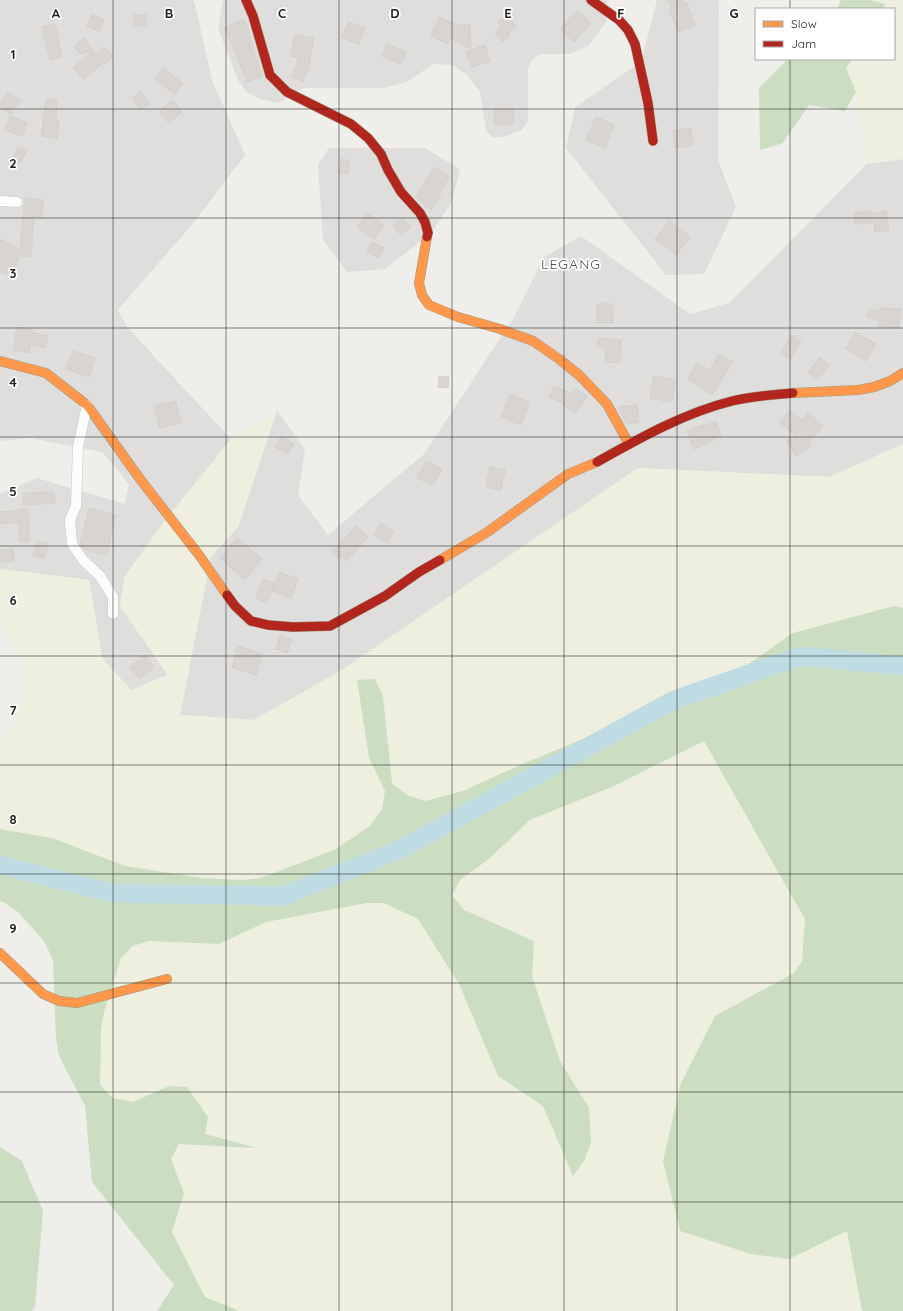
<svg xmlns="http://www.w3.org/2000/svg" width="903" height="1311" font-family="Quicksand,sans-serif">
	<rect width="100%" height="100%" fill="#f0eeeb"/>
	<path fill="#dfdedc" d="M0,0H193L195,4L212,80L245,155L195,221L118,310L127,327L231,439L164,522L125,576L120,606L168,675L131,690L102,658L89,580L0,569V494L37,478L125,504L129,484L102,452L30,438L0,441Z
		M223,0H607V21L588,46L570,54H541L532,60L528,69V121L522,130L503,137H493L486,131L480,92L467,75L452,65L433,64L407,82L384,88H303L279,103L259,99L247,92L238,80L218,28Z
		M657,0H718L719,2L718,160L736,207L704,274L666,275L566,148L575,107L641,62Z
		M329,148H425L460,169L452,202L433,231L385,269L347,272L323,240L318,164Z
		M903,159V445H901L829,477L638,468L342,670L254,720L180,715L211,556L238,527L277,410L305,450L298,495L328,535L424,454L513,319L544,257L581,236L690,314L729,303L867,164Z"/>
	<path fill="#efefdf" d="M870,0H903V159L867,164L856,92L846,68L852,59H894V9H882L884,4Z
		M277,410L238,527L211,556L180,715L254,720L342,670L638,468L829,477L901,445H903V608L894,606L793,633L724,681L520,765L463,791L425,801L407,795L392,783L383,696L369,758L385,791L382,809L370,826L336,849L261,878L242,880L202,878L125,866L52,838L0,829V743L15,727L27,684L22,661L5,630L0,624V569L89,580L102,658L131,690L168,675L120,606L125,576L164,522L231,439Z
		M704,741L795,902L805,918L802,961L794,973L715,1016L789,1259L847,1230L862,1311H240L205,1297L172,1232L184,1193L171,1159L179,1144L254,1148L205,1134L169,1086L133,1102L113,1098L100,1084L101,1030L104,1012L121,958L133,946L149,941L219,944L266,922L367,903H384L418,919L459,984L498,1076L543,1106L573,1175L589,1109L560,1061L532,976L534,941L463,910L452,895L460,880L489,859L530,820L614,786Z"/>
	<path fill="#cbdec1" d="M841,0H870L885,4L882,9H837Z
		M788,59H852L846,68L856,92L845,111L809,105L783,143L760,150L759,88Z
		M894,606L903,608V1311H862L847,1231L789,1259L751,1254L680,1231L663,1161L681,1083L715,1016L794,973L802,961L805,918L795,902L704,741L614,786L530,820L489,859L460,880L452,895L464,910L534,941L532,976L560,1061L589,1108L591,1142L584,1161L573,1176L543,1106L498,1076L459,984L418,919L384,903H367L266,922L219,944L149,941L133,946L121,958L104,1012L101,1030L100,1085L113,1098L133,1102L169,1086L187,1087L208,1117L205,1134L257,1148L179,1144L171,1159L184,1193L172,1232L205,1297L240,1311H157L174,1285L92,1182L85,1106L59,1056L56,1038L53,960L44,941L18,912L4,902L0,901V829L52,838L125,866L202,878L242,880L261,878L336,849L370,826L382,809L385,791L369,758L357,680L375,679L383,696L392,783L407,795L425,801L463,791L520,765L724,681L793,633Z
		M0,1147L22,1161L43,1211L35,1306L32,1311H0Z"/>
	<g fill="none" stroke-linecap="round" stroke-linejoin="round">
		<path stroke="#bfdbe3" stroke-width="19" d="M0,865L112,893L283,896L399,850L674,700L801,656L903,666"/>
	</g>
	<path fill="#d7d4d2" stroke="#d3d0cc" d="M668,0H682L683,4L687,3L695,25L678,32L669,10L672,9Z
		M577,10L591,23L574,42L560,29Z
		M92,14L104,20L99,31L87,26Z
		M134,15H146V26L134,25Z
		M506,15L516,26L507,34L509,36L503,42L495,34L502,27L498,22Z
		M439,17L457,25H470L471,49L450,38L448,44L431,36Z
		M244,19L247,27L262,77L247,82L236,54L224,28Z
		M348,22L365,28L359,44L342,38Z
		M55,24L62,57L50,60L42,27Z
		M295,34L314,38L308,69L303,82L292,77L299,57L291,56Z
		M84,38L96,54L103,47L113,56L104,64L103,63L83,79L73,68L92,51L80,54L74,46Z
		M387,44L406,52L401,64L382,56Z
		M485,45L490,61L472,67L466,52Z
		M164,68L183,84L175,95L155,79Z
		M8,92L20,100L11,114L0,107V104Z
		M141,92L149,104L140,110L132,98Z
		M46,99H57L56,120H59L57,139L41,136Z
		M172,100L182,112L169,123L159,112Z
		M495,109H514L513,125H494Z
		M10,116L27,123L22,136L5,130Z
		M596,117L614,125L605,148L586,140Z
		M691,128L693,145L675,148L673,131Z
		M18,147L26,151L21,163L13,159Z
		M342,159L350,161L347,174L338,172Z
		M434,167L449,177L439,193L441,195L431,210L426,207L416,196Z
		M25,198L43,200L42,217L34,216L31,257L20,256V255L12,276L0,272V239L20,249Z
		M870,211V214L886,211L889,230L875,232L874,223L855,224L854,213Z
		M367,213L384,225L374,239L357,227Z
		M403,218L411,227L401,235L393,226Z
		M669,220L690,237L676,255L655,239Z
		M372,242L384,248L379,258L367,252Z
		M597,304H612L613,323H597Z
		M880,308L901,309L899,328L878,326L879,320L867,317L869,309L879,311Z
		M17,327L33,330V332L48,336L45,348L30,345L29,353L13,350Z
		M855,332L876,344L866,361L846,349Z
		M792,335L801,341L790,359L781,353Z
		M598,338L621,340L620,363L605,362L606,348L597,347Z
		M73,351L95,358L89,377L66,369Z
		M719,354L733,362L712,395L688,379L697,363L709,371Z
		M820,357L829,365L817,380L808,372Z
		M439,376L449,377L448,388L438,387Z
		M654,376L675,380L672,402L650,398Z
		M554,386L571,393L574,388L587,396L576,413L563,405L564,403L549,397Z
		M510,394L529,402L521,425L501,417Z
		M176,401L181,423L159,428L155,406Z
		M637,405L639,422L627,424L618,407Z
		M789,411L802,420L808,413L823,426L808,443L811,446L796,456L786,441L796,435L780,423Z
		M716,421L721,436L712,439L713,441L694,449L687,431L706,424L707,425Z
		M281,436L294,444L288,454L275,447Z
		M426,461L442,469L433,485L417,478Z
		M490,467L505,470L501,490L486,487Z
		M54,492L55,503L23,505V493Z
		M89,508L116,515L106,555L84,549L80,545Z
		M19,509H28L29,541L20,542L19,522L0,524V512L19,510Z
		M381,523L394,532L387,543L374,534Z
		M356,526L368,537L347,561L342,556L340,559L332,552Z
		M237,538L262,559L245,580L220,558Z
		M37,541L48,544L44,558L33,555Z
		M13,549L14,561L0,562V550Z
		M279,572L298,579L291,598L272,591Z
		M263,579L274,583L267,603L256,598Z
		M280,636L292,640L287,653L276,649Z
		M238,646L262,654L256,675L232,667Z
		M144,655L154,667L140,679L130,667Z"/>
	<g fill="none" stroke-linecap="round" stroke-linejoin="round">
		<defs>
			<path id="street" d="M0,201L17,202
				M87,405L78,447L76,506L70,520L72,544L83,560L100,576L113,597V614"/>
			<path id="slow" d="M427,237L419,283L422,295L429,305L458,317L500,329L533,341L559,359L579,375L607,404L629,444
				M0,361L46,373L87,405L140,479L199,555L227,595
				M793,393L858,390L874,387L890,381L903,373
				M440,560L486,533L568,474L597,462
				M0,953L43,994L59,1001L77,1003L167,979"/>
			<path id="jam" d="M246,0L253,16L270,75L287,92L351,124L368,138L381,154L388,170L401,192L420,213L425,222L428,233L427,237
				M591,0L619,20L628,30L635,44L648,103L653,141
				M597,462C640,438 684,413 732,401C752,396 772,395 793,393
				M227,595L235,606L251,621L268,625L293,627L330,626L385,596L419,572L440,560"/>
		</defs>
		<use href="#street" stroke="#c9c8c7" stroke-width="11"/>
		<use href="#slow" stroke="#999a82" stroke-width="10"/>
		<use href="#jam" stroke="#999a82" stroke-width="10"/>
		<use href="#street" stroke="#fdfcfc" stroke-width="10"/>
		<use href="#slow" stroke="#ff974d" stroke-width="9"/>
		<use href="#jam" stroke="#b3261e" stroke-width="9"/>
	</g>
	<path fill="none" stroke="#222" stroke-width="1" stroke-opacity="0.55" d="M113,0V1311M226,0V1311M339,0V1311M452,0V1311M564,0V1311M677,0V1311M790,0V9M790,59V1311M0,109H903M0,218H903M0,328H903M0,437H903M0,546H903M0,656H903M0,765H903M0,874H903M0,983H903M0,1092H903M0,1202H903"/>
	<g text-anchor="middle" stroke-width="3.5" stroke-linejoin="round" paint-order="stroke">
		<g font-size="14" letter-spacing="1" fill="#555" stroke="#fff">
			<text x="571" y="269">LEGANG</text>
		</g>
	</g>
	<g font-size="13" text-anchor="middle" font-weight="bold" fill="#222" stroke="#fff" stroke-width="3.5" stroke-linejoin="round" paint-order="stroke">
		<text x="56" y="18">A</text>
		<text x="169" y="18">B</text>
		<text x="282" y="18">C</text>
		<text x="395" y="18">D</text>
		<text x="508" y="18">E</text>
		<text x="621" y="18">F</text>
		<text x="734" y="18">G</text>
		<text x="13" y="59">1</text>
		<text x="13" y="168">2</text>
		<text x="13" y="278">3</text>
		<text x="13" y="387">4</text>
		<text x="13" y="496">5</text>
		<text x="13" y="605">6</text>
		<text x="13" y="715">7</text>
		<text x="13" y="824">8</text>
		<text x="13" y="933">9</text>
	</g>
	<rect x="755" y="8" width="140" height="52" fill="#ffffff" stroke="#a7a7a7"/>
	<rect x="763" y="21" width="20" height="6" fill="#ff974d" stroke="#a7a7a7"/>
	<text x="791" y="28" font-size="12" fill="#222222">Slow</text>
	<rect x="763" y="41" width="20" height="6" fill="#b3261e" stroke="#a7a7a7"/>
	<text x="791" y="48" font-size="12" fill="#222222">Jam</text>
</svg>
